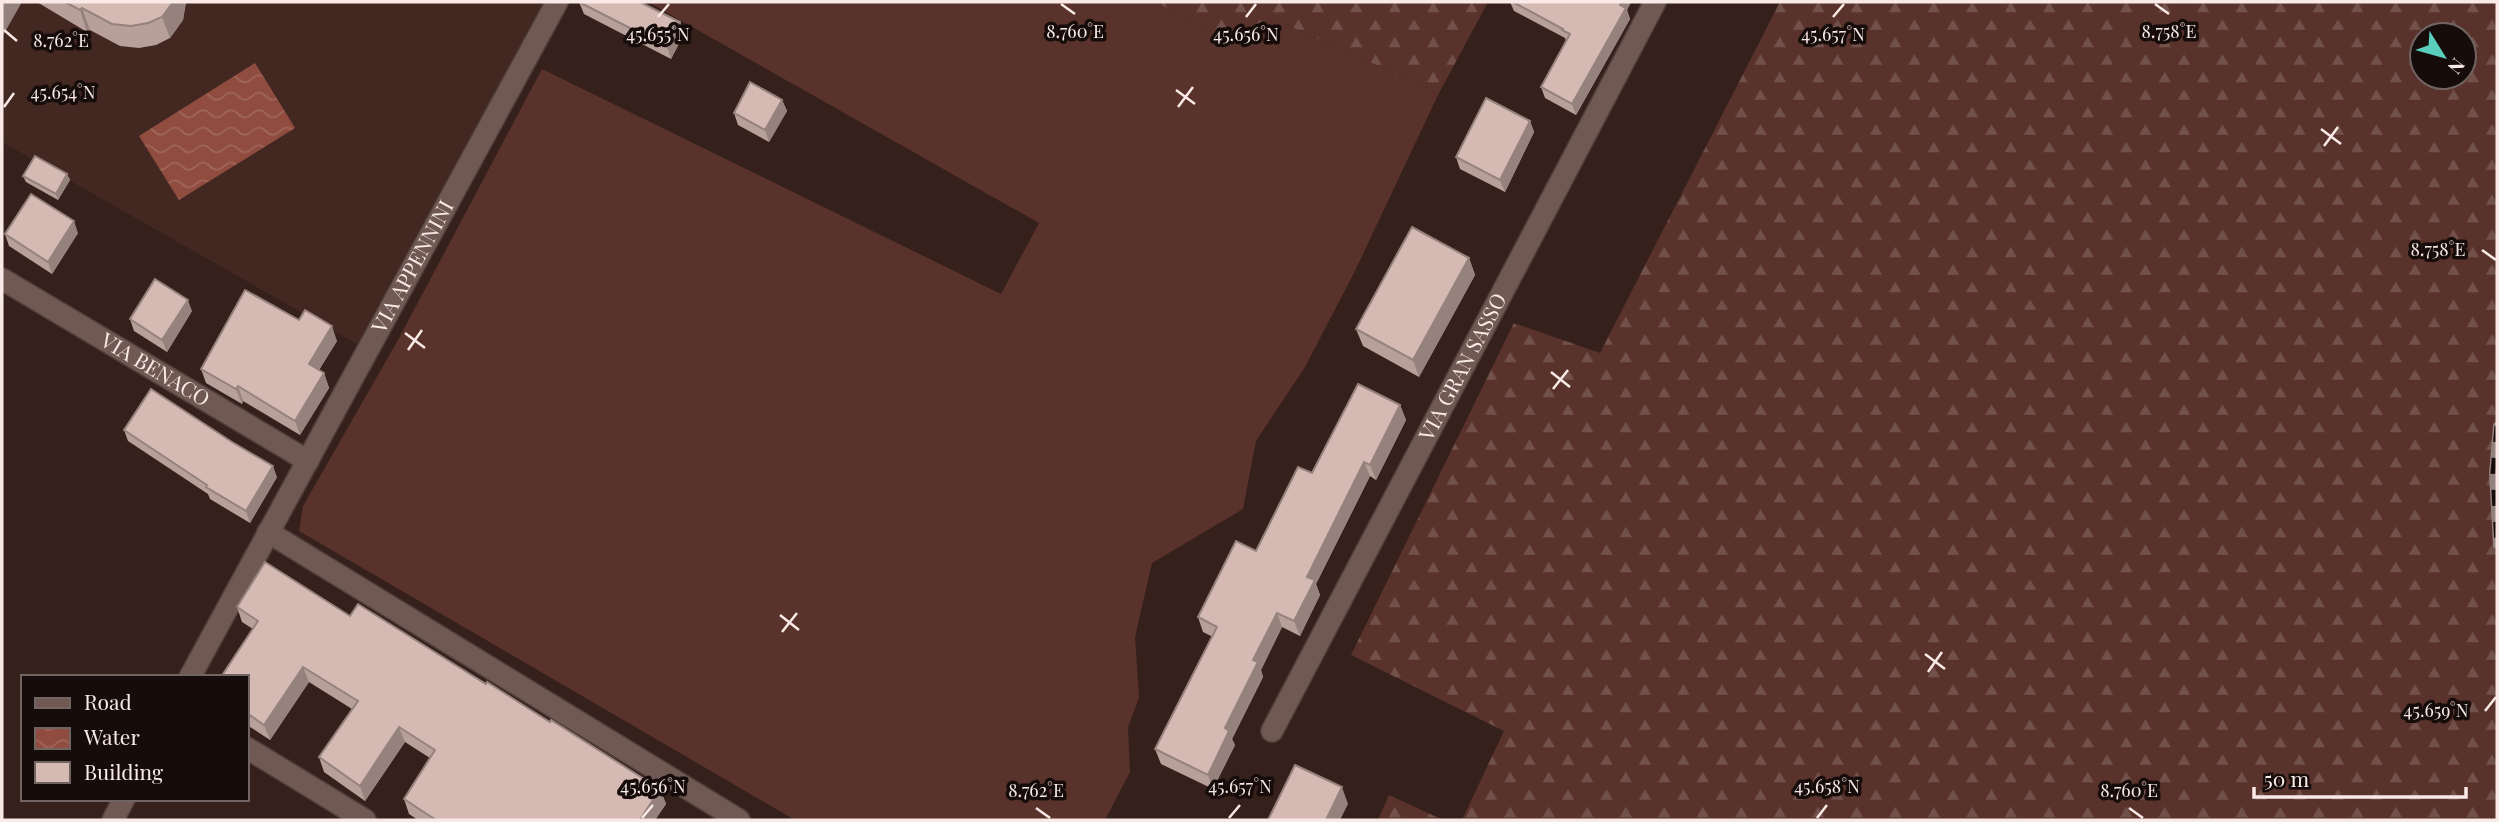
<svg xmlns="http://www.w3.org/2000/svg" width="2499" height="822" font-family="'Playfair Display',serif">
	<defs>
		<pattern id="forest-firs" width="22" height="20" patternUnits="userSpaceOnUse" patternTransform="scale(1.75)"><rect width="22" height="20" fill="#59332b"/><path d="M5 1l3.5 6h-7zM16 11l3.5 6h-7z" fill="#72514a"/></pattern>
		<pattern id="water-waves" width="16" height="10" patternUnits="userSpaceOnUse" patternTransform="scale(1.75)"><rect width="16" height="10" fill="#8f4c3f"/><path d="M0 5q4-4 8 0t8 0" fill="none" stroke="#a0665b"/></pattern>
	</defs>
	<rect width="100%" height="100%" fill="#35201c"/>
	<path fill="#432822" d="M2,2H543L357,344L2,142Z"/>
	<path fill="#59332b" d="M648,2H1156L1227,40L1276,20L1439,93L1354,273L1305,367L1256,441L1243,509L1152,563L1135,637L1139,698L1128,727L1130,772L1105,820H795L299,531L303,506L398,340L542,69L1001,294L1039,223Z"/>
	<path fill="url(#forest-firs)" fill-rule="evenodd" d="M1156,2H1488L1439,93L1276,20L1227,40Z
		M1780,2H2497V820H1462L1504,731L1351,655L1514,323L1600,353ZM2422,35H2464V77H2422Z
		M1389,795L1443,820H1378Z"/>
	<path fill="url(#water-waves)" d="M255,63L295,128L179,200L139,136Z"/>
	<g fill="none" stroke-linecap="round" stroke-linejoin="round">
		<defs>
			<g id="street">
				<path id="s1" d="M2,279L308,461"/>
				<path d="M268,532L739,820"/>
				<path id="s2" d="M190,677L557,2"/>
				<path id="s3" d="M1272,731L1655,2"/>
				<path d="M247,748L365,820"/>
				<path d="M113,820L124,799"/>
			</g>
		</defs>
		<use href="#street" stroke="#513f3c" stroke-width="24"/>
		<use href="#street" stroke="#715953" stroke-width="21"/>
		<defs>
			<path id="rail" d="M2497,426L2493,473L2497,545"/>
		</defs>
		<use href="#rail" stroke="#93817e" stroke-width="8"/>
		<use href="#rail" stroke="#160d0b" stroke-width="5" stroke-dasharray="16" stroke-linecap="butt"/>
	</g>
	<path fill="#b79f9a" d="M37,2H186L183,20L170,38L156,45L139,48L120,46L90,30L87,32Z
		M579,2L680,22L684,34L671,59L584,14Z
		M1510,2H1631L1627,10L1630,19L1576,115L1545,98L1541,87L1566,41L1565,38L1514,11Z
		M782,100L787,111L769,142L738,125L734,113Z
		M1530,121L1534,132L1505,192L1460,169L1456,157Z
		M67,174L70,180L58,200L26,182L23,176Z
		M78,233L52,274L9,246L5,234Z
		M1469,258L1475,275L1419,377L1363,346L1356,329Z
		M192,311L167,352L134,331L130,319Z
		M299,320L337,341L319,370L324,373L329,388L300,435L243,401L242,404L206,383L201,369Z
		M1400,405L1406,420L1376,480L1370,476L1316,584L1320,595L1300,636L1282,627L1261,670L1263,677L1232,739L1235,745L1213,789L1161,764L1155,749L1213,637L1203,632L1198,617L1256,551L1312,473Z
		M124,430L277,477L250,523L210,499L208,494L128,441Z
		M237,607L350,616L486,684L550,722L660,789L666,804L655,820H418L409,814L404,799L430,758L405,742L365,801L324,772L319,757L352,709L309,682L270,740L247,725V677L253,629L242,622Z"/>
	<path fill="#95827d" d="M2,2H22L2,37Z
		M173,2H186L183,20L170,38L162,17Z
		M1621,2H1631L1627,10L1630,19L1576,115L1572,104Z
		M82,8L90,30L87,32L80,10Z
		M680,22L684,34L671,59L667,47Z
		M782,100L787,111L769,142L765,130Z
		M1530,121L1534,132L1505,192L1500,180Z
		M67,174L70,180L58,200L56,194Z
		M74,221L78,233L52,274L48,262Z
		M1469,258L1475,275L1419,377L1413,360Z
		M188,300L192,311L167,352L162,340Z
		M332,326L337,341L314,378L309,364Z
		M324,373L329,388L300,435L295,421Z
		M238,386L243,401L242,404L236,389Z
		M1400,405L1406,420L1376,480L1370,465Z
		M1364,462L1370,476L1316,584L1320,595L1300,636L1294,621L1307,577Z
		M273,466L277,477L250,523L246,511Z
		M1277,613L1282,627L1261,670L1263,677L1232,739L1235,745L1213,789L1208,775L1225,728L1253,660Z
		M303,667L309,682L270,740L264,725Z
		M399,727L405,742L365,801L360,786Z
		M1342,787L1348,804L1340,820H1326Z
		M660,789L666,804L655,820H640Z"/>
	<path fill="#d5b9b3" stroke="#95827d" stroke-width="2" d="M65,2H173L162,17L148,23L131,26L112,24L82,8L80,10Z
		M579,2H640L680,22L667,47Z
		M1513,2H1621L1620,5L1626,8L1572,104L1541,87L1570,34L1562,30L1563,29Z
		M750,82L782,100L765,130L734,113Z
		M1486,98L1530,121L1500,180L1456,157Z
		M35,156L67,174L56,194L23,176Z
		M31,194L74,221L48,262L5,234Z
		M1412,227L1469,258L1413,360L1356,329Z
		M155,279L188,300L162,340L130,319Z
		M245,290L299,320L305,310L332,326L309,364L324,373L295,421L238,386L236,389L201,369Z
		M1358,384L1400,405L1370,465L1364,462L1307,577L1315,580L1294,621L1277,613L1253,660L1258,662L1225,728L1229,731L1208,775L1155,749L1217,627L1198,617L1236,541L1256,551L1298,467L1312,473Z
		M151,389L232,442L273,466L246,511L206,487L207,485L124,430Z
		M265,562L350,616L358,604L486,684L487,682L550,722L551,720L660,789L640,820H436L404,799L435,750L399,727L360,786L319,757L358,701L303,667L264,725L247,713V677H221L258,621L237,607Z
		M1295,765L1342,787L1326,820H1268Z"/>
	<path fill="none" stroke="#f9eae7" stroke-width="2.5" d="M1061,4L1075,14M2155,4L2169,14M658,17L669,4M1246,17L1256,4M1833,17L1844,4M4,30L17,41M1176,90L1195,104M4,107L14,93M1178,107L1193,87M2321,129L2341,144M2324,146L2338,127M2482,250L2496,260M405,333L425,348M408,350L422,330M1551,372L1570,387M1553,389L1568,370M780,615L799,630M782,632L797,613M1925,654L1945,669M1928,672L1942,652M2485,711L2496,697M1036,808L1050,818M2129,808L2143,818M642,818L653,805M1229,818L1240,805M1817,818L1827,805"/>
	<g text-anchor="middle" stroke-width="7" stroke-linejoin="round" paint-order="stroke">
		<g font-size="21" fill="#f9eae7" stroke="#160d0b">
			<text dy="7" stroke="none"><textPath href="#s2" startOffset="467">VIA APPENNINI</textPath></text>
			<text dy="7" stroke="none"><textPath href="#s3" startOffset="411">VIA GRAN SASSO</textPath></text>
			<text dy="7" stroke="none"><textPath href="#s1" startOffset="178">VIA BENACO</textPath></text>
		</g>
	</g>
	<g font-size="18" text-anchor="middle" fill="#f9eae7" stroke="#160d0b" stroke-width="7" stroke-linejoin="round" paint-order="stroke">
		<text x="1075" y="38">8.760°E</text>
		<text x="2169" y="38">8.758°E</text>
		<text x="658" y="41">45.655°N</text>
		<text x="1246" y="41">45.656°N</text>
		<text x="1833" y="41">45.657°N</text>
		<text x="61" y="47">8.762°E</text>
		<text x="63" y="99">45.654°N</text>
		<text x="2438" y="256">8.758°E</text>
		<text x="2436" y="717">45.659°N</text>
		<text x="653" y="793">45.656°N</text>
		<text x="1240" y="793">45.657°N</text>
		<text x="1827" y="793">45.658°N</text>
		<text x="1036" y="797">8.762°E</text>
		<text x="2129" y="797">8.760°E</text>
	</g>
	<rect width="2499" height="822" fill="none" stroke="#f9eae7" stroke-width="7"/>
	<rect x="21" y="675" width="228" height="126" fill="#160d0b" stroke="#716563" stroke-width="2"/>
	<rect x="35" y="698" width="35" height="10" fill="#715953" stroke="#716563" stroke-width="2"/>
	<text x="84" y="710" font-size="21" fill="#f9eae7">Road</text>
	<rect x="35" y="728" width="35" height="21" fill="url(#water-waves)" stroke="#716563" stroke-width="2"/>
	<text x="84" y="745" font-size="21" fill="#f9eae7">Water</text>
	<rect x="35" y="762" width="35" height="21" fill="#d5b9b3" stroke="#716563" stroke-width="2"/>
	<text x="84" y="780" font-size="21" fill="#f9eae7">Building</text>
	<g transform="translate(2443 56) rotate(127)"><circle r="33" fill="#160d0b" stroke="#716563" stroke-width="2"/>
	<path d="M0-5L12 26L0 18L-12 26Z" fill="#5acebc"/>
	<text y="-10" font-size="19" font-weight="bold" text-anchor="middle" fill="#f9eae7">N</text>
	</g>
	<path d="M2254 787v10h212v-10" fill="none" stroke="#f9eae7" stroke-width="3.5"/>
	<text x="2264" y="787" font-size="21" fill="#f9eae7" stroke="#160d0b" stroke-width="5" paint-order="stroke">50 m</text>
</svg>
